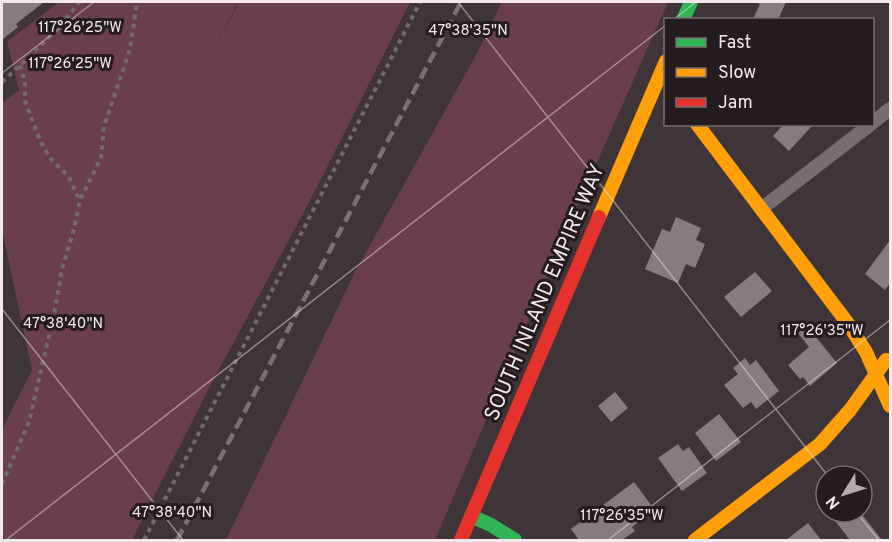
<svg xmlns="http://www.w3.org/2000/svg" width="892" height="542" font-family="Overpass,sans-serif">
	<rect width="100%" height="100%" fill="#3f3538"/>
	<path fill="#693f4f" d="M59,2H238L205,66L239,2H410L314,193L208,390L132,540H2V429L32,370L2,230V103L19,90L7,42Z
		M502,2H668L564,237L435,540H226L354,274L476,55Z"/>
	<path fill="#857c80" d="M2,2H44L16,24L18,27L2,40Z
		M754,2H786L778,20L753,19L760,4Z
		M784,124H808L811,127L789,151L773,136Z
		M676,217L701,228L696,240L705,244L695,268L686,264L678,283L645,269L662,229L670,232Z
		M890,240V283L885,290L865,274Z
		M755,272L772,291L741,317L724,297Z
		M807,326L837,363L810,386L803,377L800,379L788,365L809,347L798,333Z
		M745,358L750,365L756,360L779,391L756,409L751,402L743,408L724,385L738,374L733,368Z
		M615,392L628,408L611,422L598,406Z
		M719,414L741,442L716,461L695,433Z
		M678,444L683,451L689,447L707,473L682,491L658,458Z
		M634,482L654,509L632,527L635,531L622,540H579L571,529Z
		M828,512H860L882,540H850Z
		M808,523L821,540H786Z"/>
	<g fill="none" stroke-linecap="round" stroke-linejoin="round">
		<path stroke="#736a6d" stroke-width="4" stroke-dasharray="4.5 4.5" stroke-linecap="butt" d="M20,65L25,82V101L40,140L50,158L69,177L79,199
			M2,82C29,57 57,32 79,2
			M2,484L29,422L54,315L62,269L74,229L80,200L101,158L104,126L130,49L137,2
			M144,540L420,2"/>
		<path stroke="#776d71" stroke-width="14" d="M872,123L890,109
			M761,209L871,124"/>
		<path stroke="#30b455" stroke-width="14" d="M683,20L691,2
			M471,516L491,525L515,540"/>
		<path stroke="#ff9f0a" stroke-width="14" d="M697,124L849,325L866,352L890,406
			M599,217L666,61
			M695,540L820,444L850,410L886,360"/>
		<path stroke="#e5322d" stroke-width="14" d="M461,540L599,217"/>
		<path stroke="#7b7174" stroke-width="4.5" stroke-dasharray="12 6" stroke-linecap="butt" d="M177,540L461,2"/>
	</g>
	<path fill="none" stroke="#f3e8eb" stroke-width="1.5" stroke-opacity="0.45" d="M458,2L828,476M673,20L696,2M2,73L94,2M2,309L183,540M856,512L879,540M6,540L666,25M608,540L890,320"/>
	<g text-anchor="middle" stroke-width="6" stroke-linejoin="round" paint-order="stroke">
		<g font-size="21" fill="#f3e8eb" stroke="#241c1e">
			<text transform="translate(544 292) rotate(-67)" y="7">SOUTH INLAND EMPIRE WAY</text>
		</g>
	</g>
	<g font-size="15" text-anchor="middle" fill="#f3e8eb" stroke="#241c1e" stroke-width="6" stroke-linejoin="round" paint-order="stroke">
		<text x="80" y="32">117°26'25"W</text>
		<text x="468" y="35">47°38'35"N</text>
		<text x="70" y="68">117°26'25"W</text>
		<text x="63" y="328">47°38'40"N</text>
		<text x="822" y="335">117°26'35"W</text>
		<text x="172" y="517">47°38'40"N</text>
		<text x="622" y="520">117°26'35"W</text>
	</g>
	<rect width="892" height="542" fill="none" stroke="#f3e8eb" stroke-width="6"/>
	<rect x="664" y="18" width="210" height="108" fill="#241c1e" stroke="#776e70" stroke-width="1.5"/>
	<rect x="676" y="38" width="30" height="9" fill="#30b455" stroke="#776e70" stroke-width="1.5"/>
	<text x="718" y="48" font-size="18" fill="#f3e8eb">Fast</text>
	<rect x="676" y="68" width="30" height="9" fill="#ff9f0a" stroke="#776e70" stroke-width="1.5"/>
	<text x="718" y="78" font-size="18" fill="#f3e8eb">Slow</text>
	<rect x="676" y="98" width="30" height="9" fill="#e5322d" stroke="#776e70" stroke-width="1.5"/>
	<text x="718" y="108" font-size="18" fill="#f3e8eb">Jam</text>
	<g transform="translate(844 494) rotate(232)"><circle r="28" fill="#241c1e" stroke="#776e70" stroke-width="1.5"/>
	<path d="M0-4.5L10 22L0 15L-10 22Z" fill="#b4a9ac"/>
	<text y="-9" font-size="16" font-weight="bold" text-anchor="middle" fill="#f3e8eb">N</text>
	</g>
</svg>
